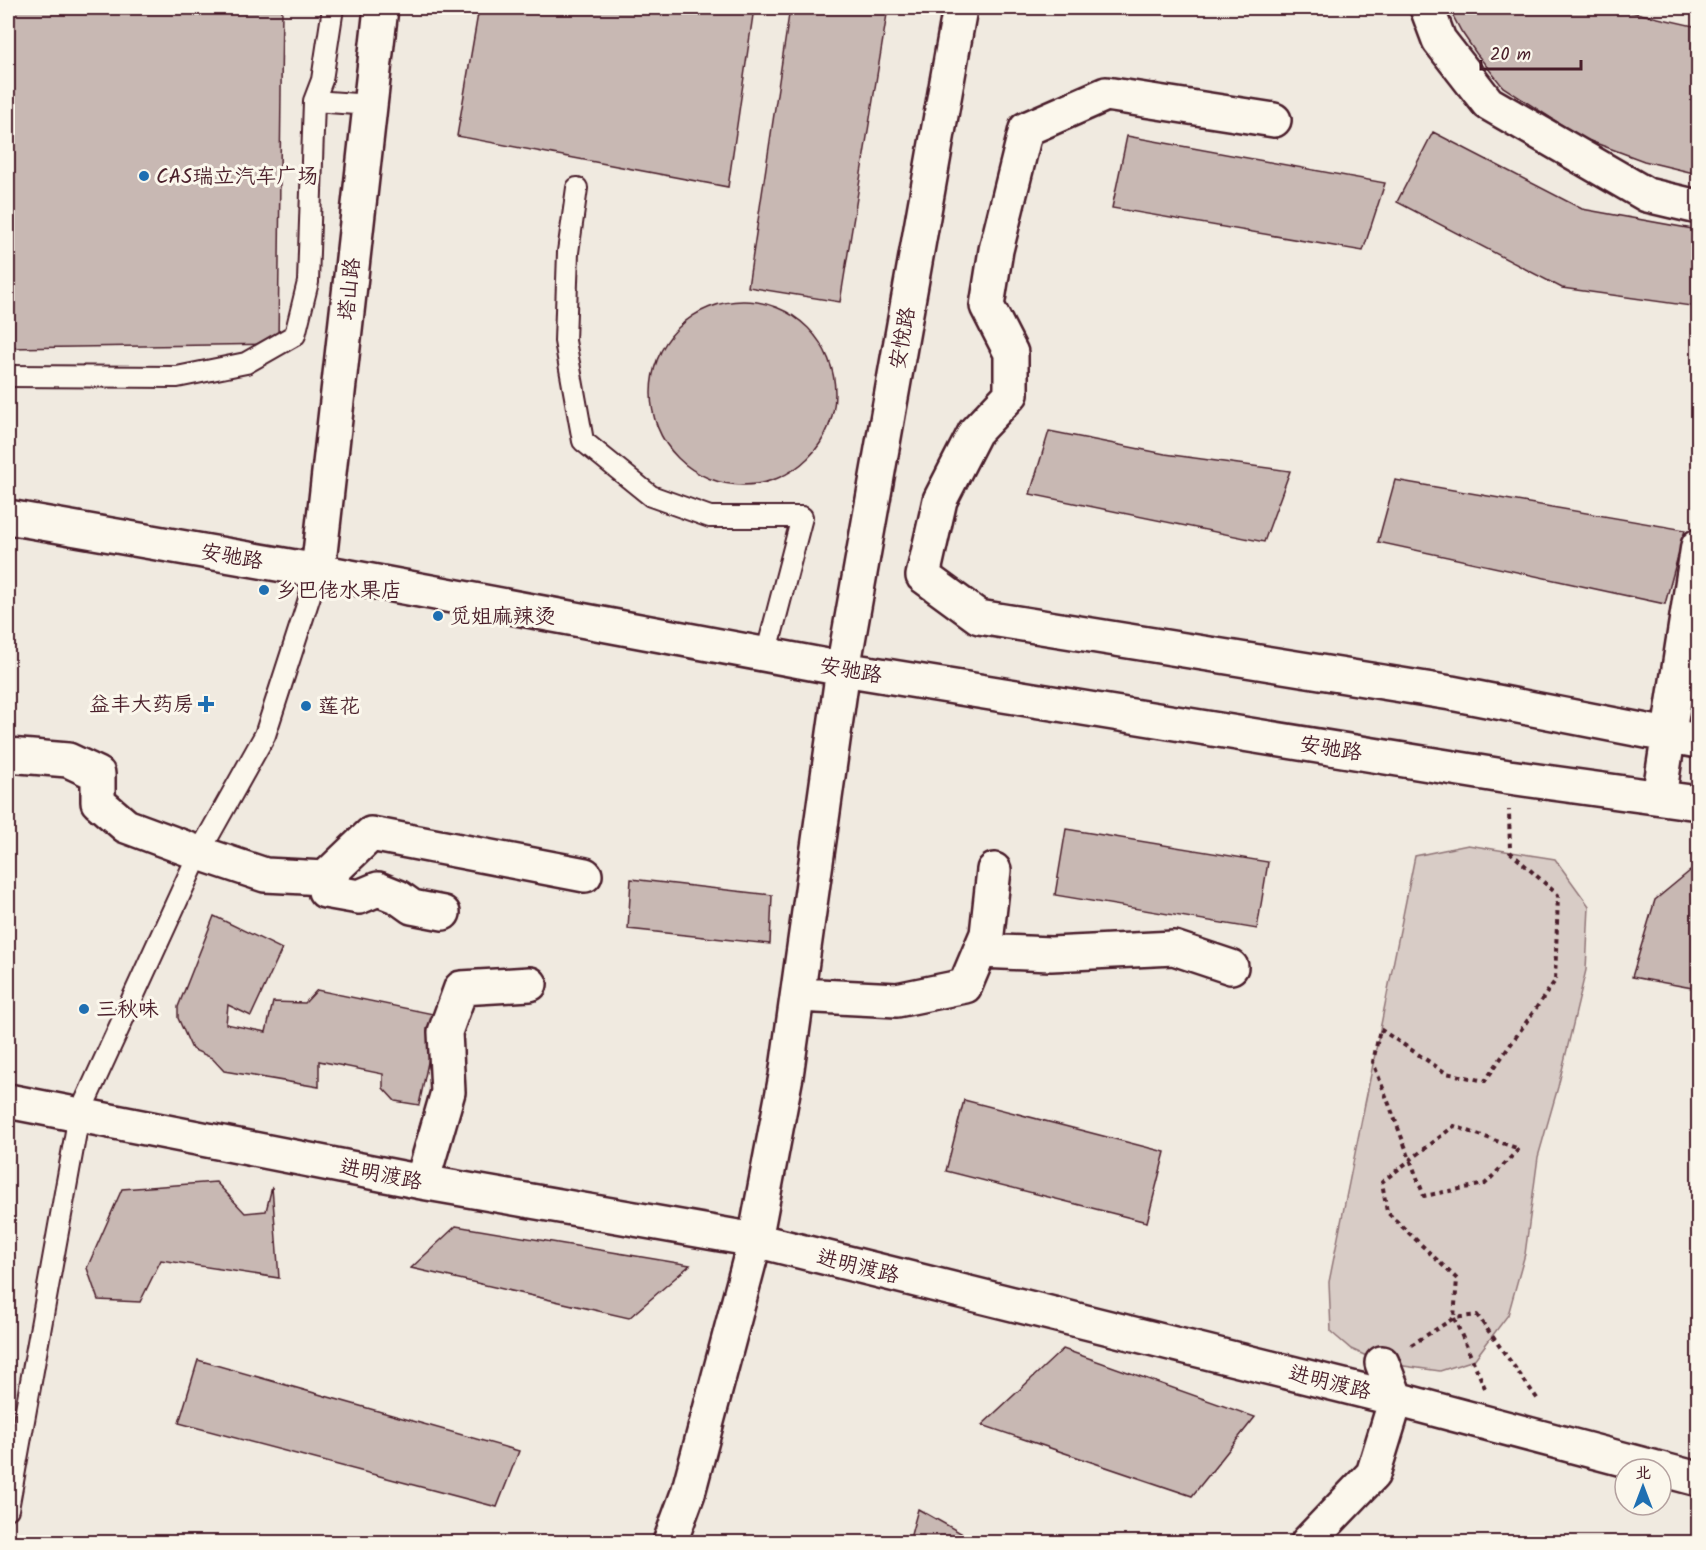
<svg xmlns="http://www.w3.org/2000/svg" width="1706" height="1550" font-family="Kalam,'LXGW WenKai TC',sans-serif">
	<rect width="100%" height="100%" fill="#f0eae0"/>
	<filter id="ink" filterUnits="userSpaceOnUse"><feTurbulence type="fractalNoise" baseFrequency=".0167" numOctaves="2"/><feDisplacementMap in="SourceGraphic" scale="12" xChannelSelector="R" yChannelSelector="G"/><feConvolveMatrix kernelMatrix="1 2 1 2 8 2 1 2 1" color-interpolation-filters="sRGB"/></filter>
	<g filter="url(#ink)">
		<path fill="#d8ccc6" stroke="#917678" stroke-width="1.5" d="M1468,845L1555,859L1589,906L1586,970L1558,1087L1538,1157L1525,1254L1508,1315L1474,1360L1440,1371L1382,1363L1351,1349L1331,1332L1329,1282L1415,856Z"/>
		<path fill="#c8b8b3" stroke="#4a1f2b" stroke-width="1.5" d="M8,8H282L278,344L8,348Z
			M479,8H754L728,187L457,136Z
			M790,8H888L840,302L748,287Z
			M1454,8H1614L1698,27V174L1644,161L1582,138L1503,87L1476,53L1461,31L1453,16Z
			M1433,132L1582,209L1698,230V307L1562,288L1397,202Z
			M1127,136L1385,183L1363,251L1112,208Z
			M651 393a92 92 0 1 1 184 0a92 92 0 1 1-184 0Z
			M1049,431L1165,454L1290,471L1264,542L1030,494Z
			M1395,480L1685,530L1665,604L1378,542Z
			M1066,829L1268,862L1257,929L1055,895Z
			M1690,871L1698,873V989L1632,977L1655,900Z
			M631,879L772,895L770,944L628,929Z
			M214,916L282,949L251,1016L228,1005L226,1024L266,1032L273,1002L305,1003L317,990L438,1015L419,1105L395,1101L383,1088V1074L319,1061V1087L224,1071L212,1058L192,1049L178,1018V1007Z
			M964,1100L1165,1152L1147,1222L946,1171Z
			M216,1182L245,1213L266,1211L272,1187L279,1278L161,1260L140,1302L98,1300L87,1268L122,1189Z
			M456,1226L690,1265L629,1318L411,1268Z
			M1063,1349L1255,1417L1192,1496L982,1425Z
			M198,1360L519,1451L497,1507L179,1423Z
			M918,1509L977,1542H909Z"/>
		<g fill="none" stroke-linecap="round" stroke-linejoin="round">
			<defs>
				<path id="service" d="M314,101L370,105
					M577,188L568,252L565,341L583,441L651,496L710,517H802L766,655
					M8,376L177,377L246,363L295,335L308,282L314,101L322,80L333,8
					M8,1509L79,1115L199,853L265,735L318,571"/>
				<path id="minor" d="M1427,8L1439,40L1488,103L1647,195L1698,207
					M1274,120L1106,94L1026,129L996,250L987,306L1011,353V394L975,432L940,500L923,576L979,617L1451,693L1698,741
					M8,517L318,571L843,669L1509,777L1698,803
					M318,571L381,8
					M8,755L68,760L98,774V802L126,826L199,853L265,875L325,878L371,834L585,875
					M1659,797L1698,546
					M325,878V891L359,897L378,889L398,897L412,907L443,913
					M980,951L1051,954L1174,948L1231,967
					M798,995L897,1000L965,986L987,934L994,870
					M8,1101L422,1182L755,1240L1396,1399L1698,1479
					M422,1182L448,1092L445,1032L461,988L530,984
					M670,1542L688,1493L755,1240L786,1076L843,669L960,8
					M1308,1542L1373,1474L1396,1399L1382,1363"/>
			</defs>
			<use href="#service" stroke="#4a1f2b" stroke-width="24"/>
			<use href="#minor" stroke="#4a1f2b" stroke-width="38"/>
			<path stroke="#4a1f2b" stroke-width="4" stroke-dasharray="4.5 4.5" stroke-linecap="butt" d="M1685,8L1698,11
				M1411,1345L1454,1318L1457,1279L1387,1212L1382,1182L1454,1126L1519,1149L1485,1184L1424,1196L1373,1062L1380,1029L1446,1073L1485,1081L1555,981L1558,895L1510,852L1509,810
				M1485,1388L1454,1318L1477,1315L1539,1401"/>
			<use href="#service" stroke="#fbf7ec" stroke-width="20"/>
			<use href="#minor" stroke="#fbf7ec" stroke-width="33"/>
		</g>
	</g>
	<g fill="#1f6fb2" stroke="#fbf7ec" stroke-width="2">
		<circle cx="144" cy="176" r="6"/>
		<circle cx="264" cy="590" r="6"/>
		<circle cx="438" cy="616" r="6"/>
		<path d="M203 695h6v6h6v6h-6v6h-6v-6h-6v-6h6z"/>
		<circle cx="306" cy="706" r="6"/>
		<circle cx="84" cy="1009" r="6"/>
	</g>
	<g text-anchor="middle" stroke-width="6" stroke-linejoin="round" paint-order="stroke">
		<g font-size="21" fill="#4a1f2b" stroke="#fbf7ec" text-anchor="start">
			<text x="156" y="183">CAS瑞立汽车广场</text>
			<text x="276" y="597">乡巴佬水果店</text>
			<text x="450" y="623">觅姐麻辣烫</text>
			<text x="194" y="711" text-anchor="end">益丰大药房</text>
			<text x="318" y="713">莲花</text>
			<text x="96" y="1016">三秋味</text>
		</g>
		<g font-size="21" fill="#4a1f2b" stroke="#fbf7ec">
			<text transform="translate(349 289) rotate(-84)" y="7">塔山路</text>
			<text transform="translate(902 338) rotate(-80)" y="7">安悦路</text>
			<text transform="translate(232 556) rotate(10)" y="7">安驰路</text>
			<text transform="translate(851 670) rotate(10)" y="7">安驰路</text>
			<text transform="translate(1331 748) rotate(9)" y="7">安驰路</text>
			<text transform="translate(381 1174) rotate(11)" y="7">进明渡路</text>
			<text transform="translate(858 1266) rotate(14)" y="7">进明渡路</text>
			<text transform="translate(1330 1382) rotate(14)" y="7">进明渡路</text>
		</g>
	</g>
	<rect width="1706" height="1550" fill="none" stroke="#fbf7ec" stroke-width="30"/>
	<rect x="15" y="15" width="1676" height="1520" fill="none" stroke="#4a1f2b" stroke-width="2" filter="url(#ink)"/>
	<g transform="translate(1643 1487)"><circle r="28" fill="#fbf7ec" stroke="#b4a19f" stroke-width="1.5"/>
	<path d="M0-4.5L10 22L0 15L-10 22Z" fill="#1f6fb2"/>
	<text y="-9" font-size="16" font-weight="bold" text-anchor="middle" fill="#4a1f2b">北</text>
	</g>
	<path d="M1481 60v9h100v-9" fill="none" stroke="#4a1f2b" stroke-width="3"/>
	<text x="1490" y="60" font-size="18" fill="#4a1f2b" stroke="#fbf7ec" stroke-width="4.5" paint-order="stroke">20 m</text>
</svg>
